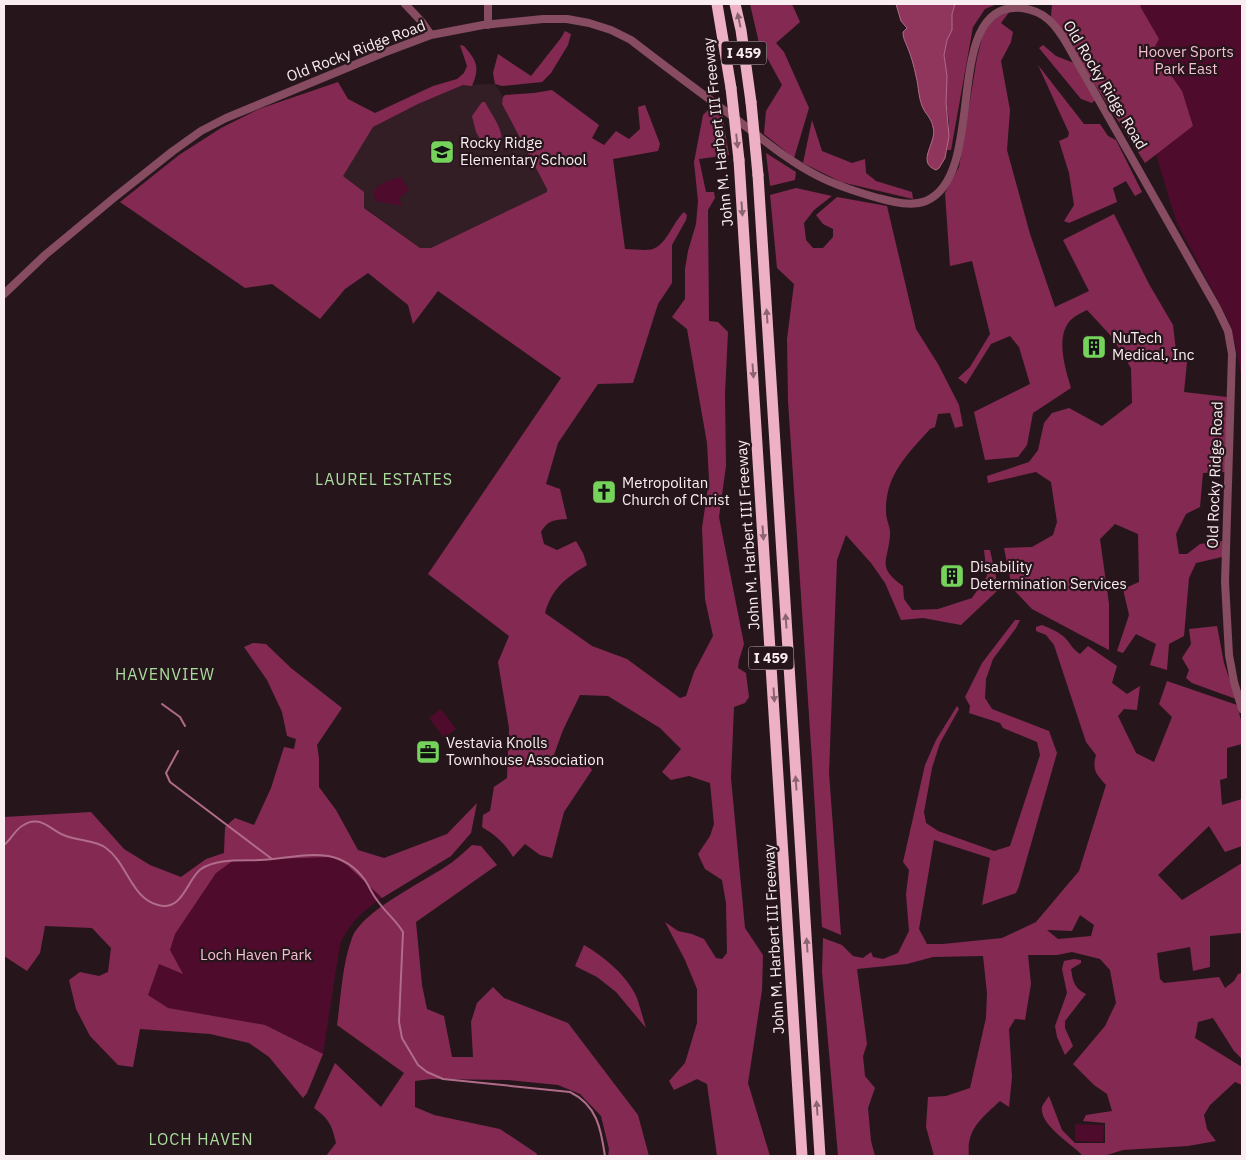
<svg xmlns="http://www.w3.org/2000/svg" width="1246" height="1160" font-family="'IBM Plex Sans',sans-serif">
	<rect width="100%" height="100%" fill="#26161c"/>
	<path fill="#341e26" d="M495,84L503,97L502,104L547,189V192L431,248H420L364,207L342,176L373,127L418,104L463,85Z"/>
	<path fill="#4e0b2b" d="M1111,4H1242V380L1235,344L1229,322L1176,221Z
		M401,177L409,190L399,198L402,206L376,201C367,185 390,180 401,177Z
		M441,709L456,729L444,738L429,718Z
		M333,857L347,865L382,898C362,912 351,921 340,944L323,1054L307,1093L261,1043L139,1013L162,946L216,872L234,859Z
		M1075,1124L1104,1125L1103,1142L1075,1141Z"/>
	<path fill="#842a52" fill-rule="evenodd" d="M750,4H792L800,22L776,43L784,52L809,108L794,158L764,134L766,111L782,85L759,43Z
		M955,4H997L985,9L973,27L951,150H947L949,122L946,103L947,76L944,55L947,40L952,30V14Z
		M1052,4H1140L1141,8L1159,39L1150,56L1168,71L1182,91L1193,126L1145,163L1051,16Z
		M1010,11L1001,23L1013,32L1011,42L1001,61L1010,110L1007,150L1030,234L1055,307L1089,291L1063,240L1114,214L1149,284L1173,325L1176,351L1188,352L1184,392L1227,397L1225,472L1203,473L1200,507L1186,514L1176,534L1179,554H1187L1200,544L1223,541L1222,557L1196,563L1189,578L1184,636L1169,644L1167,670L1150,665L1156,644L1136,634L1123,653L1117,651L1129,615L1123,589L1139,582L1138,534L1115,524L1100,539L1109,604V650L1032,609L1012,588L1004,548L1032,547L1053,535L1057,522L1051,482L1036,472L988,483L987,476L1029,462L1038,450L1044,423L1052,413L1069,408L1102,426L1132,403L1131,368L1112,337L1087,310C1082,313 1076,315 1073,318C1054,333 1065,368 1071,388L1033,413L1027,445L1018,457L985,460L974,412L1030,384L1019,347L1010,336L991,344L966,384L958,378L970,367L990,334L972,261L950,266L945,193L959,167L977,58L984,30L991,20Z
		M565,31L571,34L568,45L551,73L542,82L502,86L495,84L493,73L498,54L531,76L561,38Z
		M460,45L464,46C477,61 480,67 472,86L463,85L418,104L373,127L343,176L364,192V208L420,248H431L547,192V189L502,104L503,97L505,95L534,93L552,90L599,125L592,138L604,145L616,131L629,139L640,129L638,107L645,105L660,144L658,151L613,159L625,249C633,249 646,251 653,249C667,244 673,222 684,212L687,215L686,220L672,245V283L658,304L633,383L598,384L558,443L546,484L560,489L567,519C554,520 548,520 541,532L544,544L557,550L576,541L583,553L587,565C566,578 552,588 545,613L592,646L627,659L680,698L686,696L694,672L713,636L705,599L702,528L709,480L707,443L687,329L672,317L685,299V269L688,251L696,224L698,201L694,162L703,115L709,109H714L722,113L729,155L699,159L706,192H714L715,198L708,210L709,321L718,322L728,332L725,393L726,466L719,517L744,644L739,660L738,668L746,673L749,697L745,703L734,707L731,778L745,928L763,955L762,990L748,1083L770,1156H717L707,1084L697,1079L674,1090L669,1081L685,1063L697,1023V989L685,960L665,922L678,931L692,934L704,939L716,958L722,959L727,953L726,903L722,880L705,869L698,854L710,836L714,824L710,783L689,776L671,780L662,772L681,749L660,728L608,696L580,695L563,730L551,763L582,756L592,770L564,812L552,858L540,855L525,844L513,857C505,843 495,835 482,827L483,815L490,811L494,787L507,778L509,728L498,662L509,636L428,574L561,378L438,291L413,324L408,305L368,273L345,289L320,319L272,284L245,288L120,202L179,155L221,128L259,109L338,82L348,99L375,113L433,86L457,79L464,73L467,66Z
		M1043,45L1056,56L1074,63L1095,100L1092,103L1081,99L1039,48Z
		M1038,65L1084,124H1100L1108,136L1116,140L1142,192L1135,196L1126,181L1113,188L1117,202L1069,223L1064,221L1074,205L1069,173L1059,141L1068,137L1069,133Z
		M482,102H485C492,116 505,130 501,146L496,149L484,146L476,132L472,116Z
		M812,120L822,151L852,163L865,159L866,173L876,181L912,192L913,199L841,182L803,163Z
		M766,153L796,172L795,180L770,186Z
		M796,188L832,196L814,210L804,223L806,240L813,248H823L833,237V229L823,224L816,215L837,197L887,206L916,329L938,364L959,405L963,426L955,428L950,413L938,414L935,427L930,429C907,455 885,475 886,512C886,520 891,528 890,535C888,563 876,566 903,586L904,599L912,610L938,609L972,598L987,576L984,550H990L996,577L997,591L961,625L923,618L901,620L885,583L871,563L846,535L837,560L829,773L841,935L822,927L812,760L788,401L787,339L794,284L777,268L770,195Z
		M1015,620H1020L1016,628L993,659L986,679L985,698L992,709L1049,731L1057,753L1019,886L1016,893L982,905L990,858L934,840L919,929L927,944H943L1002,938L1036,922L1079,871L1106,785C1096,774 1092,770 1096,755L1086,742L1054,645L1046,635L1036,631V627L1042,625C1049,628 1057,631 1063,636C1070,642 1071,648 1080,654L1088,646L1117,666L1112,683L1127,694L1140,686L1137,710L1124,709L1118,716L1136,753L1154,762L1172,717L1159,704L1167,681L1237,705L1242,724V744L1227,748V778L1220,780L1222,805L1242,799V846L1225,852L1209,826L1158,875L1182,900L1242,863V937L1241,933L1210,936V967L1193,971L1190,947L1157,953L1160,979L1164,983L1219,977L1225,988L1234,981L1238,974L1242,973V1059L1234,1051L1213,1018L1198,1022L1195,1038L1242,1067V1085L1235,1082L1210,1105L1204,1115L1207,1129L1216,1141L1188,1146L1123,1150L1104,1156H1083C1072,1144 1039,1125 1042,1107C1043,1104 1047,1099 1049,1096L1062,1130L1075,1143H1105V1123L1083,1121L1086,1115L1112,1111L1107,1094L1094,1085L1073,1064L1105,1026L1116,1003L1110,970L1100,959L1072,952L1057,955H1028L1031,984L1025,1020L1015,1019L1009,1029L1012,1077L1009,1107L1000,1101C982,1118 966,1129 969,1156H934L926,1127L928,1097L946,1096L970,1088L986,1018L987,993L983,956L933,957L907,964L857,969L867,1044L863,1056L865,1076L875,1088L868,1108L871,1141L875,1156H838L822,972L823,938L842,945L853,956L863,958L871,952L873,957L883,959L898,953L909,931L906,894L909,870L903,862L925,765L936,740L957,706L959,709L940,743L932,768L924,812L926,823L938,831L994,851L1010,846L1040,755L1037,742L1003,728L1000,723L969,713L970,706L965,697L982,663ZM1080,915L1094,925L1091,936L1058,939L1047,930L1072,931Z
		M1217,626L1224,663L1236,699L1192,683L1186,678L1189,670L1182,658L1191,644L1189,629Z
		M253,643L266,644L291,668L342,708L317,745L319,758V787L336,810L358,850L384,858L447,834L477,803L471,833L451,856L382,898L347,865L333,857L234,860L216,873L175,934L170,950L183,974L159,964L148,995L168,1008L265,1025L323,1054L307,1093L303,1098L269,1057L249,1043L210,1034L140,1029L133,1067L118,1065L90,1036L76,1009L69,980L80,972L99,976L108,972L111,948L92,928L45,926L40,953L27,971L4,956V817L91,812L124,849L150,865L181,877L206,859L224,853L225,827L235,818L254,825L271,788L284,747L294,749L296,739L287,736L282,712L267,680L244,647Z
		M472,845L481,846L497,865L416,922L422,985L427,1009L444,1016L452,1057H473L471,1022L477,1003L493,987L504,998L568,1023L638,1115L649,1156H608L609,1149L601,1116L580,1094L558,1085L508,1080L431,1079L415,1081V1107L434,1115L500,1129L536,1153L538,1156H326L336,1143C332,1125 329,1119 314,1108L335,1063L381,1107L404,1073L337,1025C341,997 342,965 352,938C361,912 421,883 445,867C455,861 463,853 472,845Z
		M584,945C603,956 628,976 637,998C640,1007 643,1018 646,1028L616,992L597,977L575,966Z
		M1074,959L1081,960V963L1071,969C1073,981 1074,988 1086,994L1065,1021V1028L1073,1046L1065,1055L1057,1037L1055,1026L1067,993L1062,969L1064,961Z"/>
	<path fill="#90355c" stroke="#b06c89" d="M896,4H955L952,14V30L947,40L944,55L947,76L946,103L949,136L945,158L939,168L936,170C915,162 938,142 933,127C932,120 927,115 924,110C918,99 919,87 916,76C914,66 911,55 907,46C905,41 903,38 903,32L907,28L901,21Z"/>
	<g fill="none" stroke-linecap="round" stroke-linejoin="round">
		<path stroke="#b06c89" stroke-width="2" d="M162,704L180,717L185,726
			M178,751L166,773L170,782L272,859
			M4,845C11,840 14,831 22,826C40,813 51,831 66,836C79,841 95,840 106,848C127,863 131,898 158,905C183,912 187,879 201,869C217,858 242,861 260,860C300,858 337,842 365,880C369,886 372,894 377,900C385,912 395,919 403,932L399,1022L402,1038L418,1065L427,1072L443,1079L570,1092C597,1105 601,1129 605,1156"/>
		<path stroke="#874b62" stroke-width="8" d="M405,4L422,22L431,35
			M488,4V25
			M4,294L45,255L115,197L173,151L201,131L226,118L383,53L431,35L483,25L543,19H567L589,23L611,30L631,40C667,68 704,95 740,122C765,141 790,162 818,176C837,186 857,192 878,198C893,202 911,207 926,201C990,174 939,0 1022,8C1045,11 1056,25 1067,44L1217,308L1228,331L1232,354L1225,582L1229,655L1234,682L1242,709"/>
		<path stroke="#eeb0c5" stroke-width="11" d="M717,4L731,88
			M735,4L741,30L751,102
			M739,160L802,1156
			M758,175L820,1156"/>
		<path stroke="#eeb0c5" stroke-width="11" d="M731,88L739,160
			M751,102L758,175"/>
	</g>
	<defs><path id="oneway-solid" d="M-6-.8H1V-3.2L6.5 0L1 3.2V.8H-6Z" transform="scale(1.25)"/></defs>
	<g fill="#8a6370">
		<use href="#oneway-solid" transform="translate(739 20) rotate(-102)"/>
		<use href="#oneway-solid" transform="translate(737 141) rotate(84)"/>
		<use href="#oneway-solid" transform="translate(742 209) rotate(86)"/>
		<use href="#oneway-solid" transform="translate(767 316) rotate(-94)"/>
		<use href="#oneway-solid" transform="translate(753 371) rotate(86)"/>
		<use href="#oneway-solid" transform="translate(763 533) rotate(86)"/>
		<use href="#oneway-solid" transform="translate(786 621) rotate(-94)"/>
		<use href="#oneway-solid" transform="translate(774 695) rotate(86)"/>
		<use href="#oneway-solid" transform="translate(796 783) rotate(-94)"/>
		<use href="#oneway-solid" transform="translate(807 945) rotate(-94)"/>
		<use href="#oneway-solid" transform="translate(817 1108) rotate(-94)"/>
	</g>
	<defs>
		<symbol id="school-square" viewBox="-11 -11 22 22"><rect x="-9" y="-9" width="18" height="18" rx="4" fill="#75d25a" stroke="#26161c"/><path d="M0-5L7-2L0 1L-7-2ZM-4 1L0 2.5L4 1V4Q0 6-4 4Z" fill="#111"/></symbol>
		<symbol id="building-square" viewBox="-11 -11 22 22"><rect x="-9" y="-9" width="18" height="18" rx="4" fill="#75d25a" stroke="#26161c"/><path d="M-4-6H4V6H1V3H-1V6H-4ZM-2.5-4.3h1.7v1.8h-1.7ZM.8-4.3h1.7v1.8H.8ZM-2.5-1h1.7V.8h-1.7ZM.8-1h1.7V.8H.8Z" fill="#111"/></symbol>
		<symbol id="church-square" viewBox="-11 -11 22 22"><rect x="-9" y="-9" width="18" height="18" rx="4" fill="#75d25a" stroke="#26161c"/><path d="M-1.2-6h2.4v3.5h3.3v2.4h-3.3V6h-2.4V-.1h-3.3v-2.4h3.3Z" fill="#111"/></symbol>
		<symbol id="office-square" viewBox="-11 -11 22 22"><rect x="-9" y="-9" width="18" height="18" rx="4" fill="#75d25a" stroke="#26161c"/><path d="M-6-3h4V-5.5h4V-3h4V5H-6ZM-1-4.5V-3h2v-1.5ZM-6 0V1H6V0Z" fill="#111"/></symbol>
	</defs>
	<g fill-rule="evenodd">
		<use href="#school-square" x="428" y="138" width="28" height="28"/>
		<use href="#building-square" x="1080" y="333" width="28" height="28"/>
		<use href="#church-square" x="590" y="478" width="28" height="28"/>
		<use href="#building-square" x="938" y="562" width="28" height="28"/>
		<use href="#office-square" x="414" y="738" width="28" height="28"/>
	</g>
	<g text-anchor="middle" stroke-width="4.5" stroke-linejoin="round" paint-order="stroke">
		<g fill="#26161c" stroke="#baacb1" stroke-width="1">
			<rect x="721.5" y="41.5" width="45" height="23" rx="4"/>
			<rect x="748.5" y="646.5" width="45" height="23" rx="4"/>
		</g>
		<g font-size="14" font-weight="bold" fill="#f9edf1">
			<text x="744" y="58">I 459</text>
			<text x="771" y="663">I 459</text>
		</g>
		<g font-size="15" fill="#f9edf1" stroke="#26161c">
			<text transform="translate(356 51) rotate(-21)" y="5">Old Rocky Ridge Road</text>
			<text transform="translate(1105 85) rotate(59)" y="5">Old Rocky Ridge Road</text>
			<text transform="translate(718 132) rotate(-96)" y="5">John M. Harbert III Freeway</text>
			<text transform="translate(1215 475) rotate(-88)" y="5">Old Rocky Ridge Road</text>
			<text transform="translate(748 535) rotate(-94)" y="5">John M. Harbert III Freeway</text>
			<text transform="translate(774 939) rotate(-93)" y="5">John M. Harbert III Freeway</text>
		</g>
		<g font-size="15" fill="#f4bfd1" stroke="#26161c">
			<text x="1186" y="57">Hoover Sports<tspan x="1186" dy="17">Park East</tspan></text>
			<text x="256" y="960">Loch Haven Park</text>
		</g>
		<g font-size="15" fill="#f9edf1" stroke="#26161c" text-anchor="start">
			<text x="460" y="148">Rocky Ridge<tspan x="460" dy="17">Elementary School</tspan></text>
			<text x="1112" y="343">NuTech<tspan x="1112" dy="17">Medical, Inc</tspan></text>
			<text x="622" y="488">Metropolitan<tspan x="622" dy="17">Church of Christ</tspan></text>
			<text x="970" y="572">Disability<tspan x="970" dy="17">Determination Services</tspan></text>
			<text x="446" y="748">Vestavia Knolls<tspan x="446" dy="17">Townhouse Association</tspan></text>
		</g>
		<g font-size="16" letter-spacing="1" fill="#aadc9d" stroke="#26161c">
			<text x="384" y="485">LAUREL ESTATES</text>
			<text x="165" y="680">HAVENVIEW</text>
			<text x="201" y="1145">LOCH HAVEN</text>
		</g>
	</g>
	<rect width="1246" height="1160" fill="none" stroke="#f9edf1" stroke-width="10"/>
</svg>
